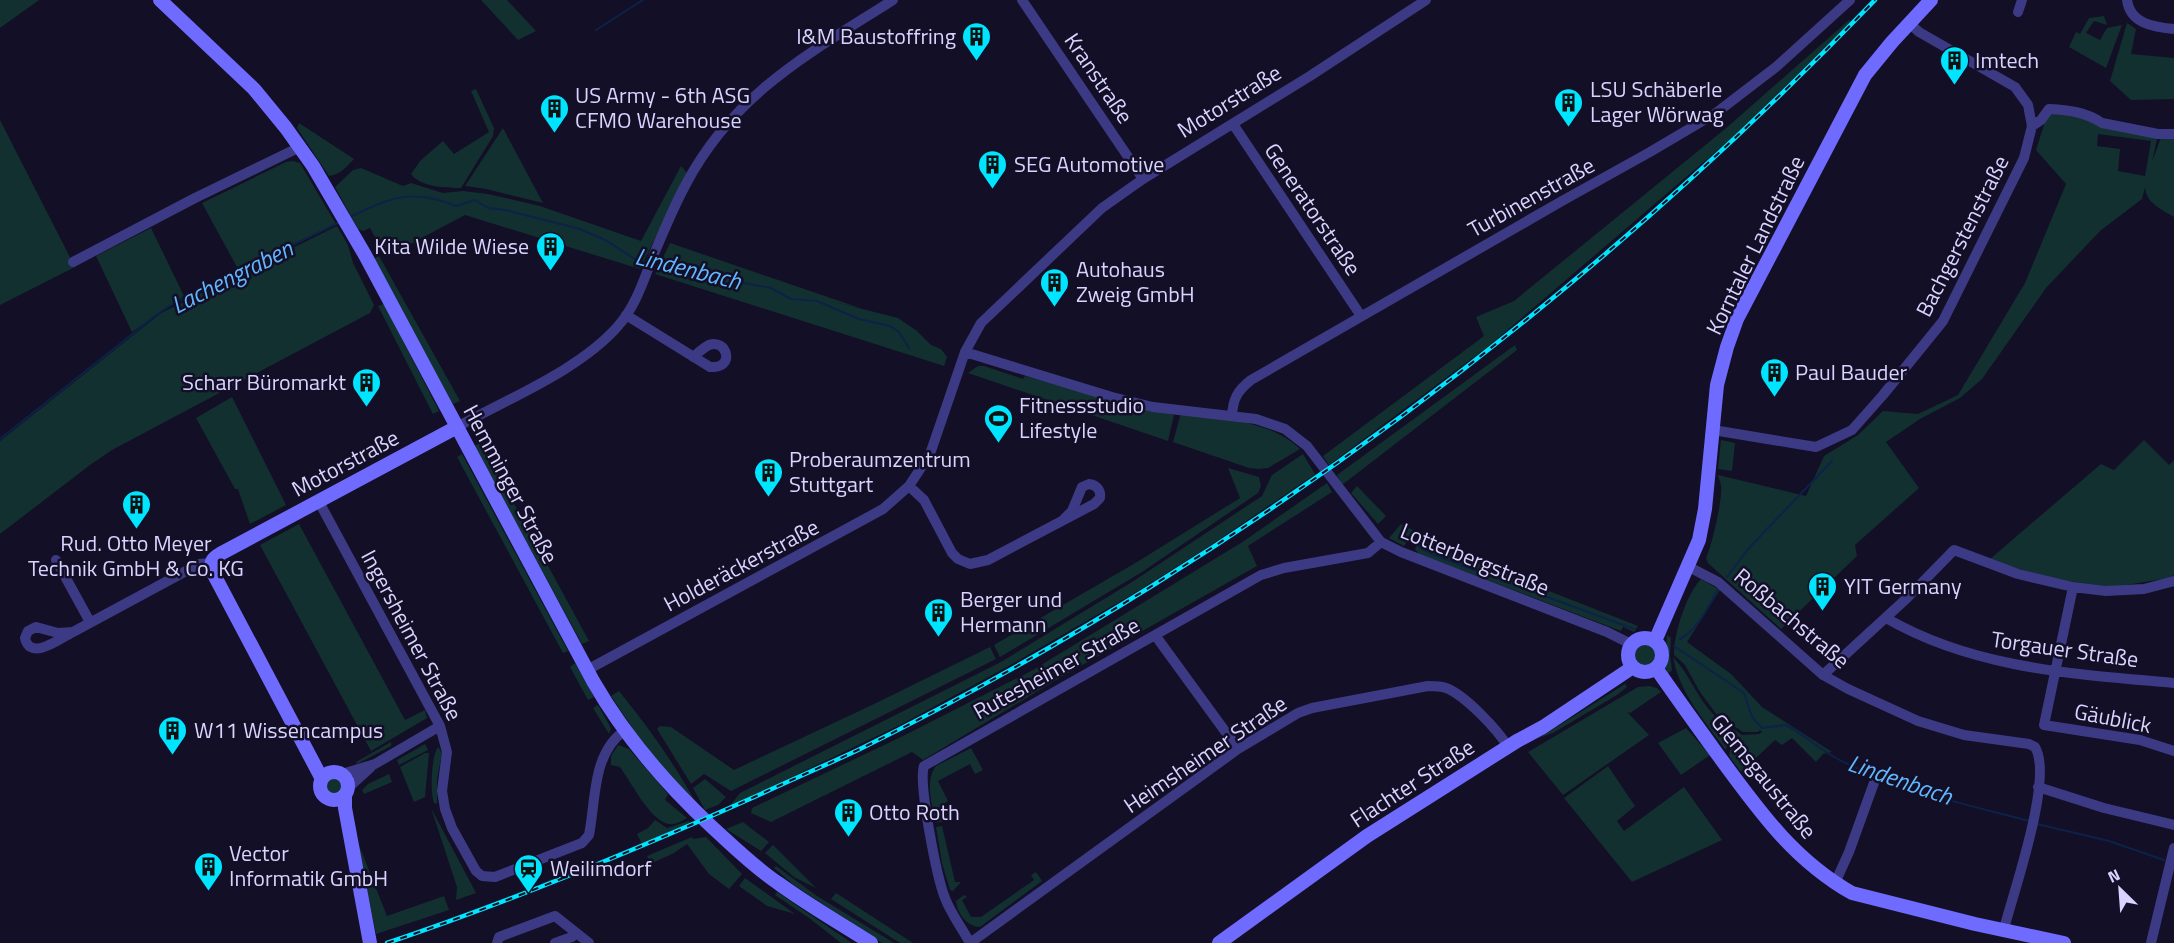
<svg xmlns="http://www.w3.org/2000/svg" width="2174" height="943" font-family="'Titillium Web',sans-serif">
	<rect width="100%" height="100%" fill="#130f26"/>
	<path fill="#12302f" fill-rule="evenodd" d="M0,0H39L0,28Z
		M481,0H507L536,31L518,40Z
		M2104,16L2107,25L2094,21L2086,33L2100,40L2107,28L2122,25L2106,68L2069,47L2076,32L2080,34L2089,18Z
		M1849,20L1851,22L1734,136L1490,345L1329,465L1323,456L1484,336L1476,317L1514,301L1725,129Z
		M2127,23L2136,29L2131,54L2174,58V99L2131,100L2110,81Z
		M476,89L494,128L493,136L461,188C446,188 420,187 411,174L420,161L443,141L454,154L489,132L471,91Z
		M2049,109L2158,134L2152,162L2160,140L2162,138L2174,137V217C2161,209 2146,203 2145,187L2142,199L2100,231L2046,288L1982,379L1960,398L1920,419L1886,442L1919,488L1855,545L1857,556L1781,629L1708,563L1706,558C1712,545 1723,498 1721,485C1721,483 1718,477 1718,475L1806,496L1824,456L1858,435L1883,411L1918,414L1958,395L2025,283L2066,184L2036,150ZM2098,134L2151,141L2145,176L2118,171L2120,149L2097,146Z
		M0,120L75,267L0,305Z
		M299,123L354,159C346,167 340,175 329,176L297,128Z
		M503,128L543,203L486,189L465,186Z
		M293,161L300,163L336,224L238,269L202,203L286,162Z
		M681,166L687,173L640,269L465,215L386,257L370,228L363,231L358,229L335,187L353,170L361,168L403,186L411,183L443,193L463,191L488,194L540,206L641,241Z
		M337,226L348,245L353,263L374,305L370,313L112,450L90,465L0,534V441L161,313Z
		M151,228L184,296L132,332L96,256Z
		M670,243L860,308L827,300L898,318L917,331L931,345L941,349L947,357L944,366L655,274Z
		M379,256L460,401L453,404L373,259Z
		M384,304L439,411L433,414L378,306Z
		M1515,345L1517,350L1342,485L1337,475Z
		M978,366H984L1023,379L1025,376L1174,415L1168,441L968,373Z
		M232,397L286,505L250,524L238,489H235L196,418Z
		M1181,413C1221,420 1269,419 1300,449L1268,468L1259,469L1249,468L1173,442Z
		M1721,440L1735,443L1732,471L1718,469Z
		M2144,440L2169,465L2174,460V575L2169,578L2114,587L2068,581L2025,571L1990,559L2101,464L2114,470Z
		M481,443L589,641L582,644L474,446Z
		M462,454L568,651L563,653L457,457Z
		M1303,454L1315,474L1208,547L1133,594L1014,663L902,724L729,807L740,793L1001,662L1132,582L1262,496L1272,475Z
		M1228,468L1259,477L1261,486L1258,493L1142,572L1000,657L994,645L1137,562L1240,498Z
		M1327,483L1332,492L1248,546L1257,566L1063,676L923,760L912,752L771,822L751,813L752,808L903,736L1033,670L1244,541Z
		M1357,486L1386,516L1378,524L1351,493Z
		M299,524L405,720L425,710L427,718L371,751L260,545Z
		M1401,524L1415,531L1404,546L1389,538Z
		M1419,540L1638,626L1634,632L1623,627L1621,631L1419,554L1415,549Z
		M1701,579L1720,590L1687,642L1731,674L1762,707L1832,752L1823,754L1816,762L1792,738L1782,745L1775,740L1741,772L1729,756L1733,729L1742,735L1759,734L1762,732L1760,730L1758,732H1743L1717,715L1700,692L1685,665L1674,655C1674,633 1686,595 1701,579Z
		M1667,635L1671,638L1670,655L1672,670L1668,674L1665,666Z
		M1635 655a11 11 0 1 1 22 0a11 11 0 1 1-22 0Z
		M990,647L996,659L731,791L704,774L691,784L657,729L660,726L671,727L734,770L874,704Z
		M1673,657C1690,674 1697,699 1715,716C1719,721 1726,724 1731,728L1726,750C1705,722 1679,692 1673,657Z
		M575,663L594,697L588,700L570,667Z
		M1625,684L1627,687L1617,695L1553,733L1539,738Z
		M1649,686L1657,688L1661,692L1630,713L1627,712L1649,735L1563,795L1528,752L1638,687Z
		M619,691C648,727 675,764 697,805L648,751L611,696Z
		M598,705L611,728L609,734L593,708Z
		M1686,728L1710,755L1681,775L1658,743Z
		M391,742V746L357,764L356,762Z
		M425,744L428,750L399,765L397,760Z
		M618,745L629,749L668,794L665,800L687,818C682,821 676,825 669,824C651,822 631,782 620,767L611,765V756Z
		M438,747L442,753L437,779V804L434,803C430,792 431,757 438,747Z
		M971,748L983,770L975,774L970,764L938,781L948,801L944,804L948,814L945,816L946,821L935,823C933,806 924,782 936,766Z
		M425,753H429L425,797L414,802L400,767Z
		M1608,766L1635,806L1617,821L1624,831L1684,787L1722,840L1632,882L1564,798Z
		M389,774L392,782L364,794L362,790L368,784Z
		M325 787a10 10 0 1 1 20 0a10 10 0 1 1-20 0Z
		M705,779L726,797L718,805L705,810L693,788Z
		M431,808L476,893L456,900L457,887Z
		M655,820L667,828L689,821L690,823L642,844L637,834L648,828Z
		M743,822L769,842L761,851L726,829Z
		M942,826L955,882H961L953,891L950,890L942,863L936,827Z
		M692,837L693,839L706,837L742,874L729,889L709,874L687,844L674,853L650,864L647,856Z
		M357,840L387,916L444,896L449,910L376,934Z
		M773,845L816,888L794,877L765,853Z
		M776,866L817,896L894,943H882L794,885L774,868Z
		M1036,872L1042,881L980,927C966,926 958,914 956,901L964,895L967,897L962,900L971,917H981L1034,880L1031,875Z
		M745,878L795,914L767,906L739,886Z
		M777,892L852,943H841L809,918L775,895Z
		M836,893L913,943H900L831,899Z"/>
	<g fill="none" stroke-linecap="round" stroke-linejoin="round">
		<path stroke="#0c2248" stroke-width="2" d="M596,30L643,0
			M350,217C390,197 414,188 456,206L475,200L488,208L505,210L580,229L607,241L635,259L648,263
			M653,265L667,269L703,267L739,282L771,288L791,299L817,301L859,319L890,326L899,332L909,348
			M0,439L160,312L175,303L340,222
			M1419,547L1431,554L1634,629
			M1727,577L1749,548L1832,461
			M1680,639C1699,628 1707,608 1718,590
			M1674,646L1744,693L1752,717L1762,728L1786,725C1803,734 1818,748 1836,758C1891,788 1968,805 2029,821
			M2037,824L2109,841L2164,860"/>
		<path stroke="#3d3a85" stroke-width="10" d="M1022,0L1143,179
			M2127,0C2130,24 2154,27 2174,29
			M2018,12L2022,0
			M1233,124L1361,316
			M2032,126L2041,120L2049,109C2068,110 2086,112 2102,123L2158,134H2174
			M73,262L195,198L300,147
			M626,315L710,367C736,369 727,338 709,345C703,348 698,353 693,357
			M965,352L1112,397L1153,407L1256,419L1285,429L1307,446L1381,542L1401,552L1607,632L1631,644
			M1232,416C1233,399 1237,391 1251,380L1562,201L1650,152L1716,113L1776,67L1850,0
			M457,427C507,399 580,370 618,326C636,306 644,279 654,254C664,230 674,206 686,184C734,93 810,53 893,0
			M1713,430L1816,447L1852,430L1883,395L1943,321L2024,158L2032,126L2028,105L2015,87L1919,32L1909,23
			M909,486L924,500L952,553L958,559L970,564L988,560L1094,504L1100,498C1101,490 1097,485 1089,484L1082,487L1072,511L1063,520
			M318,500L440,726L447,752L442,791L445,809L452,828L476,871L482,876L495,877L582,843L589,835C596,800 592,754 624,731
			M56,560L90,622
			M1689,567L1718,582L1823,675L1848,689L1918,721L1964,735L2029,744L2035,747C2054,778 2013,893 2004,929
			M2073,587L2044,725L2140,740L2174,751
			M1886,618C1974,669 2075,674 2174,683
			M36,627L58,633L73,632C61,638 30,662 25,638L28,631Z
			M73,632L199,564L211,563
			M1155,635L1238,749
			M587,670L883,509L909,486L930,454L965,352L981,323L1102,208L1143,179L1310,76L1426,0
			M1823,675L1906,599L1954,550L2018,574L2073,587L2106,591L2144,589L2174,581
			M342,774L375,764L440,726
			M349,787L371,767
			M2038,787L2104,808L2174,825
			M1835,883L1849,852L1875,780
			M497,943L499,937L555,916L589,943
			M555,943L572,937L575,933
			M970,943C962,928 951,914 945,898C937,878 918,783 924,766L1261,575L1284,568L1368,553L1381,542
			M970,943L1238,749L1298,713L1312,708L1428,686C1434,686 1441,686 1446,688C1465,695 1498,730 1508,747
			M2151,943L2174,848"/>
		<path stroke="#6f6bff" stroke-width="14" d="M160,0L254,89L286,128L313,166L365,255L593,681C625,737 665,783 712,827C733,846 754,867 778,883C808,905 840,923 871,943
			M1628 655a17 17 0 1 1 34 0a17 17 0 1 1-34 0Z
			M1655,641L1699,540L1705,509L1717,385L1727,347L1737,319L1865,75L1892,42L1931,0
			M1656,668C1676,697 1697,726 1718,755C1758,809 1792,859 1852,893L1975,924L2064,943
			M320 786a14 14 0 1 1 28 0a14 14 0 1 1-28 0Z
			M322,779L211,569C211,561 213,558 220,554L457,427
			M345,797V808L370,943
			M1219,943L1367,836L1517,741L1543,727L1633,667"/>
		<defs>
			<path id="rail" d="M387,943C515,900 638,849 761,794C793,779 826,765 858,750C960,700 1059,644 1155,584C1418,420 1659,224 1875,0"/>
		</defs>
		<use href="#rail" stroke="#00e5ff" stroke-width="4.5"/>
		<use href="#rail" stroke="#130f26" stroke-width="2" stroke-dasharray="7" stroke-linecap="butt"/>
	</g>
	<defs>
		<symbol id="building-pin" viewBox="-11 -11 22 30"><path d="M0 17L-7.5 6A9.5 9.5 0 1 1 7.5 6Z" fill="#00e5ff" stroke="#130f26"/><path d="M-4-6H4V6H1V3H-1V6H-4ZM-2.5-4.3h1.7v1.8h-1.7ZM.8-4.3h1.7v1.8H.8ZM-2.5-1h1.7V.8h-1.7ZM.8-1h1.7V.8H.8Z" fill="#111"/></symbol>
		<symbol id="stadium-pin" viewBox="-11 -11 22 30"><path d="M0 17L-7.5 6A9.5 9.5 0 1 1 7.5 6Z" fill="#00e5ff" stroke="#130f26"/><path d="M0-5a6.5 5 0 1 0 0 10a6.5 5 0 1 0 0-10ZM-3.5-1.8h7v3.6h-7Z" fill="#111"/></symbol>
		<symbol id="station-pin" viewBox="-11 -11 22 30"><path d="M0 17L-7.5 6A9.5 9.5 0 1 1 7.5 6Z" fill="#00e5ff" stroke="#130f26"/><path d="M-3-6H3Q5-6 5-4V2Q5 4 3 4L4.5 6H3L1.5 4h-3L-3 6H-4.5L-3 4Q-5 4-5 2V-4Q-5-6-3-6ZM-3.5-4v3h7v-3ZM-3.5 1v1.5H-2V1ZM2 1v1.5H3.5V1Z" fill="#111"/></symbol>
	</defs>
	<g fill-rule="evenodd">
		<use href="#building-pin" x="960" y="20" width="33" height="45"/>
		<use href="#building-pin" x="1938" y="44" width="33" height="45"/>
		<use href="#building-pin" x="1552" y="86" width="33" height="45"/>
		<use href="#building-pin" x="538" y="92" width="33" height="45"/>
		<use href="#building-pin" x="976" y="148" width="33" height="45"/>
		<use href="#building-pin" x="534" y="230" width="33" height="45"/>
		<use href="#building-pin" x="1038" y="266" width="33" height="45"/>
		<use href="#building-pin" x="1758" y="356" width="33" height="45"/>
		<use href="#building-pin" x="350" y="366" width="33" height="45"/>
		<use href="#stadium-pin" x="982" y="402" width="33" height="45"/>
		<use href="#building-pin" x="752" y="456" width="33" height="45"/>
		<use href="#building-pin" x="120" y="488" width="33" height="45"/>
		<use href="#building-pin" x="1806" y="570" width="33" height="45"/>
		<use href="#building-pin" x="922" y="596" width="33" height="45"/>
		<use href="#building-pin" x="156" y="714" width="33" height="45"/>
		<use href="#building-pin" x="832" y="796" width="33" height="45"/>
		<use href="#building-pin" x="192" y="850" width="33" height="45"/>
		<use href="#station-pin" x="512" y="852" width="33" height="45"/>
	</g>
	<g text-anchor="middle" stroke-width="5" stroke-linejoin="round" paint-order="stroke">
		<g font-size="22" fill="#d9d4ff" stroke="#130f26" text-anchor="start">
			<text x="956" y="44" text-anchor="end">I&amp;M Baustoffring</text>
			<text x="1975" y="68">Imtech</text>
			<text x="1590" y="97">LSU Schäberle<tspan x="1590" dy="25">Lager Wörwag</tspan></text>
			<text x="575" y="103">US Army - 6th ASG<tspan x="575" dy="25">CFMO Warehouse</tspan></text>
			<text x="1014" y="172">SEG Automotive</text>
			<text x="529" y="254" text-anchor="end">Kita Wilde Wiese</text>
			<text x="1076" y="277">Autohaus<tspan x="1076" dy="25">Zweig GmbH</tspan></text>
			<text x="1795" y="380">Paul Bauder</text>
			<text x="346" y="390" text-anchor="end">Scharr Büromarkt</text>
			<text x="1019" y="413">Fitnessstudio<tspan x="1019" dy="25">Lifestyle</tspan></text>
			<text x="789" y="467">Proberaumzentrum<tspan x="789" dy="25">Stuttgart</tspan></text>
			<text x="136" y="551" text-anchor="middle">Rud. Otto Meyer<tspan x="136" dy="25">Technik GmbH &amp; Co. KG</tspan></text>
			<text x="1844" y="594">YIT Germany</text>
			<text x="960" y="607">Berger und<tspan x="960" dy="25">Hermann</tspan></text>
			<text x="194" y="738">W11 Wissencampus</text>
			<text x="869" y="820">Otto Roth</text>
			<text x="229" y="861">Vector<tspan x="229" dy="25">Informatik GmbH</tspan></text>
			<text x="550" y="876">Weilimdorf</text>
		</g>
		<g font-size="22" fill="#d9d4ff" stroke="#130f26">
			<text transform="translate(1099 78) rotate(56)" y="8">Kranstraße</text>
			<text transform="translate(1229 101) rotate(-32)" y="8">Motorstraße</text>
			<text transform="translate(1531 197) rotate(-29)" y="8">Turbinenstraße</text>
			<text transform="translate(1313 209) rotate(56)" y="8">Generatorstraße</text>
			<text transform="translate(1962 236) rotate(-63)" y="8">Bachgerstenstraße</text>
			<text transform="translate(1755 245) rotate(-64)" y="8">Korntaler Landstraße</text>
			<text transform="translate(345 463) rotate(-28)" y="8">Motorstraße</text>
			<text transform="translate(511 484) rotate(62)" y="8">Hemminger Straße</text>
			<text transform="translate(1475 559) rotate(22)" y="8">Lotterbergstraße</text>
			<text transform="translate(741 565) rotate(-28)" y="8">Holderäckerstraße</text>
			<text transform="translate(1792 618) rotate(40)" y="8">Roßbachstraße</text>
			<text transform="translate(412 635) rotate(62)" y="8">Ingersheimer Straße</text>
			<text transform="translate(2065 649) rotate(8)" y="8">Torgauer Straße</text>
			<text transform="translate(1056 668) rotate(-29)" y="8">Rutesheimer Straße</text>
			<text transform="translate(2113 718) rotate(11)" y="8">Gäublick</text>
			<text transform="translate(1205 754) rotate(-34)" y="8">Heimsheimer Straße</text>
			<text transform="translate(1764 776) rotate(51)" y="8">Glemsgaustraße</text>
			<text transform="translate(1412 783) rotate(-33)" y="8">Flachter Straße</text>
		</g>
		<g font-size="24" font-style="italic" fill="#62b6ff" stroke="#130f26">
			<text transform="translate(688 269) rotate(14)" y="8">Lindenbach</text>
			<text transform="translate(232 277) rotate(-27)" y="8">Lachengraben</text>
			<text transform="translate(1900 780) rotate(19)" y="8">Lindenbach</text>
		</g>
	</g>
	<g transform="translate(2120 889) rotate(335)" stroke="#130f26" stroke-width="4.5" paint-order="stroke">
	<path d="M0-4.5L10 22L0 15L-10 22Z" fill="#d9d4ff"/>
	<text y="-9" font-size="16" font-weight="bold" text-anchor="middle" fill="#d9d4ff">N</text>
	</g>
</svg>
